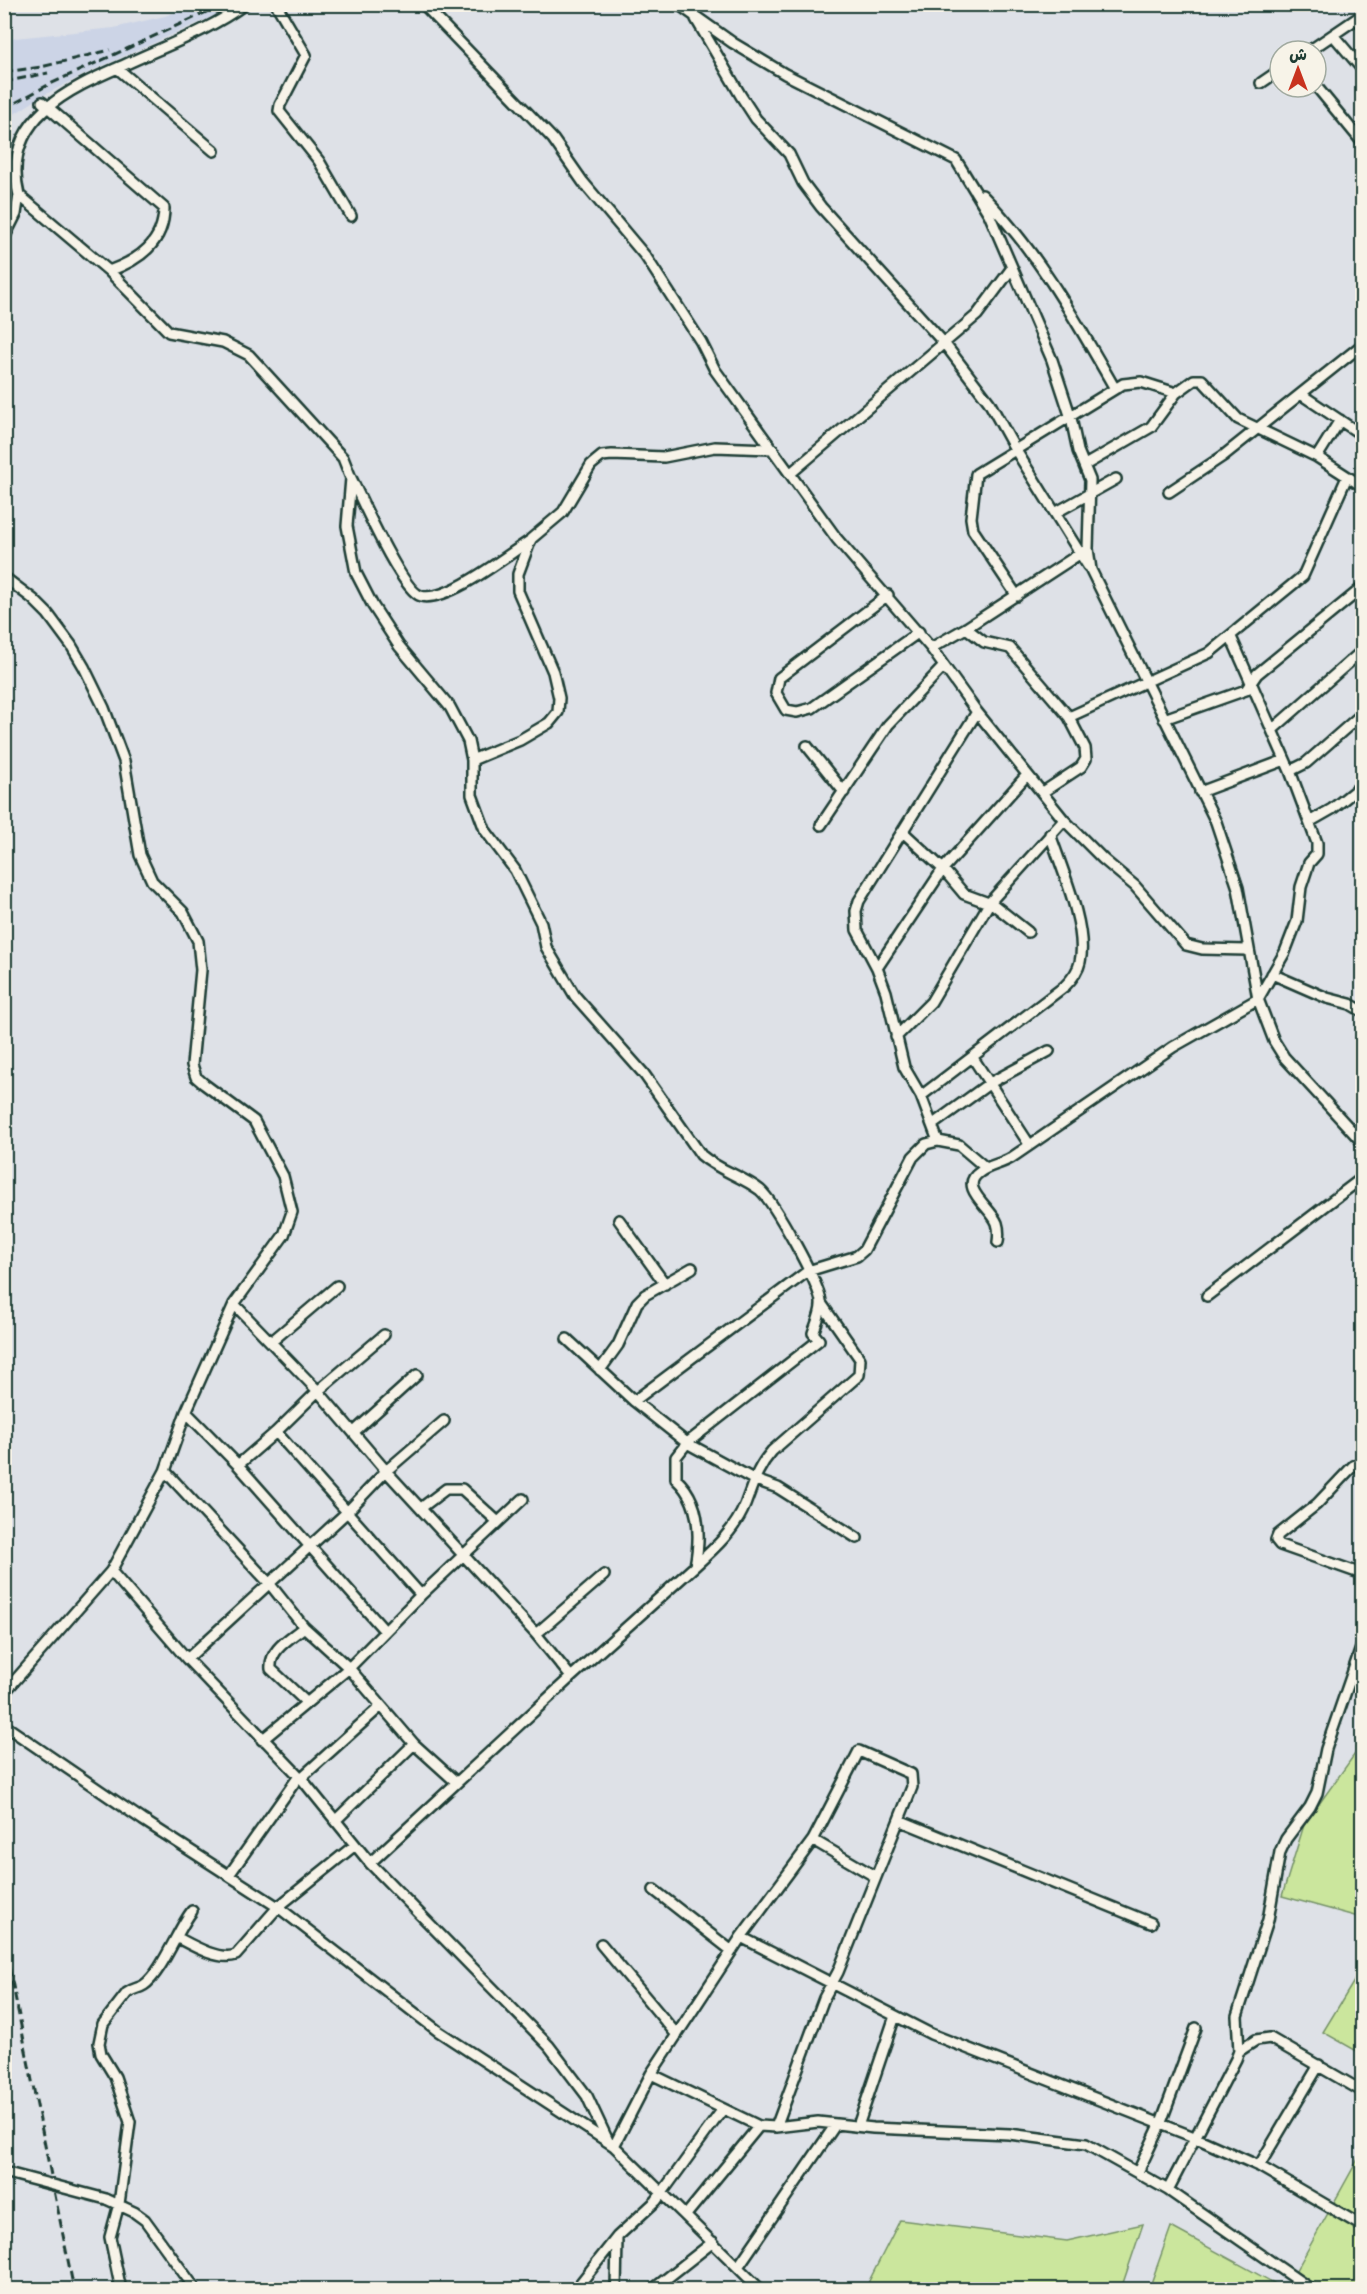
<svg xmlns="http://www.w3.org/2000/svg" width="1367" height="2294" font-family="'Architects Daughter','Playpen Sans Arabic',sans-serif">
	<rect width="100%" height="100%" fill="#dee1e7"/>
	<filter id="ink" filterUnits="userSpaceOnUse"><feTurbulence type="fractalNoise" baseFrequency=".0167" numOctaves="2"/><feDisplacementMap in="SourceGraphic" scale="12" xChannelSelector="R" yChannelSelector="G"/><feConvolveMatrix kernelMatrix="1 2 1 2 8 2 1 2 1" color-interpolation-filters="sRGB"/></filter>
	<g filter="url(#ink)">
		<path fill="#ccd4e6" d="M196,4L222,5L225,11L93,70L44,95L5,120V39L114,28L165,16Z"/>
		<path fill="#cbe69d" stroke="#759268" stroke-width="1.5" d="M1362,1744V1918L1282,1896L1304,1825Z
			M1362,1968V2054L1323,2032Z
			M1362,2152V2289H1286Z
			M900,2220L1067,2241L1143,2224L1121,2289H865Z
			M1171,2227L1285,2289H1149Z"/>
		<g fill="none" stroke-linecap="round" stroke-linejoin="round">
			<defs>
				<path id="minor" d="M245,4C209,31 162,47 122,66C71,88 0,119 19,195L109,271L169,332L223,342L249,355L343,458L351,478L347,526L356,573L373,606L399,646L450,707L468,741L472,760V795L485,830L515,870L541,923L546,947L575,996L644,1074L701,1155C718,1170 742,1176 760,1190C774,1202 819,1283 821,1302C822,1312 816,1324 813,1333L819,1340L687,1443L676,1457V1479C700,1501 701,1535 695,1566L571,1677L370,1863
					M276,4L306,55L280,105L279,111L319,161L351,216
					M423,4L553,139L583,182L646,257L701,342L715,370L837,539L931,648L977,712L1064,820L1103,859L1135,886L1186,945L1202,949L1247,950
					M678,4L733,43L785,74L956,160L989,214L1052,360L1071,418L1078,451L1090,480L1088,549L1091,570L1216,822L1238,888L1258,999L1274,1041L1284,1057L1362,1142
					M696,19L741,96L756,119L789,154L803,183L821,207L944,343L989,402L1015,449L1088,566
					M1333,35L1362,69
					M1309,51L1362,15
					M117,68L214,151
					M1261,83L1280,70
					M1316,86L1362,142
					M42,102L164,208C164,243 139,260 109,271
					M982,195C1038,252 1075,319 1114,387
					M4,238L16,214L19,195
					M1302,395L1362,435
					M1317,457L1340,420
					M1085,465L1151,427L1176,393
					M791,473L977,315L1012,268
					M351,478C361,498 402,591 421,596C448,603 507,555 531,540
					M1169,492L1223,456L1362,345
					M1055,513L1116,479
					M4,577L33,599L48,614L71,645L84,667L104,708L124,761L140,855L152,881L183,912L198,941L201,970L192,1065L196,1077L204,1084L254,1121L283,1176L292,1212L284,1235L234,1304L186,1412L165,1471L111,1571L4,1693
					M888,595L779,678L776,693L786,710L797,712L812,708L919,632
					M1017,596L973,530L971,518L976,474L1123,384L1141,382L1176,393L1194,380H1202L1238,419L1317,457L1362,486
					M966,628L984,642L1010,648L1069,717
					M931,648L966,628L1084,551
					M1164,719L1246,690L1257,674L1362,588
					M1272,730L1362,651
					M807,746L844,792
					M472,760L520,740L549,723L558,712L559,698L553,672L518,591V574L531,539L563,512L591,465L602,456L612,455L664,457L715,447L773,449
					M1290,771L1306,763L1362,714
					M1043,792L1081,767L1086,759L1085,748L1069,717L1209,653L1303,576L1347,477
					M1200,792L1285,760
					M1311,821L1332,809L1362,785
					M821,825L888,725L944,666
					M903,832L943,869L964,894L994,905L1028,932
					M877,968L943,869L1027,775
					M1272,974L1327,998L1350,1004L1362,1011
					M896,1037L931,1002L990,902L1064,820
					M973,1058L1029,1144
					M921,1096L1065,986C1072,979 1078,972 1080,962C1088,928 1061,867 1050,834
					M932,1125L990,1083L1049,1051
					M938,1141L921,1096L904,1067L886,992L877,968L857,930L856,911L859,901L977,712
					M619,1220L665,1284
					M998,1242C999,1235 999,1229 997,1223C991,1207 957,1187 980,1172C989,1165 1001,1164 1011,1158L1173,1047L1258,999L1285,952L1297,921L1301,887L1309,863L1317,854V843L1290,771L1231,637
					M1207,1296L1362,1178
					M234,1304L318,1391L386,1471L536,1634L571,1677
					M384,1335L318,1391L276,1432L421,1595
					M567,1339L634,1401L687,1443L753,1479L778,1488L857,1538
					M271,1342L337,1286
					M600,1370L618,1345L637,1303L645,1295L692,1268
					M634,1401L808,1271L857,1256L864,1250L913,1157L926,1144L938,1141L959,1145L986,1168
					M186,1412L238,1465L384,1630
					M354,1432L417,1375
					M1362,1462L1353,1466L1317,1504L1278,1535L1276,1540L1280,1545L1362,1574
					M238,1465L276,1432
					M165,1471L269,1583L304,1627L349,1668L414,1744L456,1782
					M421,1508L446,1489H462L498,1522
					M695,1566C715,1548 735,1530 745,1505C753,1484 757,1468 772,1451L859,1375L860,1359L821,1303
					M111,1571L187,1659L301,1778L370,1863L549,2046L587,2096L608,2141
					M304,1627C290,1639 269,1649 271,1669L306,1702
					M536,1634L604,1575
					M187,1659L346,1513L386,1471L444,1421
					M4,1725L143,1820L278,1907L438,2031L614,2146L761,2290
					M262,1740L349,1668L421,1595L523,1499
					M301,1778L380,1707
					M336,1820L414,1744
					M899,1820L1151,1923
					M813,1840L876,1877
					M229,1875L299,1776
					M654,1890L732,1951
					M741,1937L931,2034L1194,2137L1259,2166L1362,2226
					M178,1938C193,1946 219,1961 236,1955L278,1907L355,1845
					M601,1944L677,2035
					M1239,2051L1256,2040L1270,2038L1362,2091
					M651,2074L759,2126L776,2127L818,2122L873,2128L1009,2134L1086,2144L1168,2190L1312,2290
					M858,2126L895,2016
					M614,2146L651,2074L741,1937L813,1840L859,1751L911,1774L912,1787L838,1972L824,1998L776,2127
					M1259,2166L1319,2065
					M1138,2172L1160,2125L1196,2028
					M1168,2190L1236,2059L1239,2051L1237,2016L1268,1920L1280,1852L1286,1839L1310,1807L1317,1793L1326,1749L1362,1645
					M106,2199L134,2212L145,2220L196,2290
					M686,2215L759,2126
					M738,2267L836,2124
					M121,2290L110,2237L119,2204L130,2122L115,2077L101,2054L99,2043L103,2024L127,1993C133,1988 138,1989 144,1985C161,1974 179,1927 192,1911
					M575,2290L617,2237L656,2201L723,2109
					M616,2290L617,2237
					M652,2290L713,2242"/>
			</defs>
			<use href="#minor" stroke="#1f3d34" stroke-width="14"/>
			<use href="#minor" stroke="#f7f3e8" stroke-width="9"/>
			<path stroke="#1f3d34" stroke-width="3" stroke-dasharray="9 4.5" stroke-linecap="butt" d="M4,72L41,67L110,50
				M4,82L48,73
				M4,109L48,85L224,4
				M4,1941L74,2290"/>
			<defs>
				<path id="minor-bridge" d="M4,2172L106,2199"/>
			</defs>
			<use href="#minor-bridge" stroke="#1f3d34" stroke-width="14" stroke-linecap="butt"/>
			<use href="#minor-bridge" stroke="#f7f3e8" stroke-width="9"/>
		</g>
	</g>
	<rect width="1367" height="2294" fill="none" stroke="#f7f3e8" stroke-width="24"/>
	<rect x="12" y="12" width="1343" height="2270" fill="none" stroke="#1f3d34" stroke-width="2" filter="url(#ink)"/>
	<g transform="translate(1298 69)"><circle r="28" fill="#f7f3e8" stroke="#a1aaa0" stroke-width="1.5"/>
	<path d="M0-4.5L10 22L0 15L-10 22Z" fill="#c8321e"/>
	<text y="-9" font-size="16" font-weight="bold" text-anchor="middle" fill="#1f3d34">ش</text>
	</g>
</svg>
